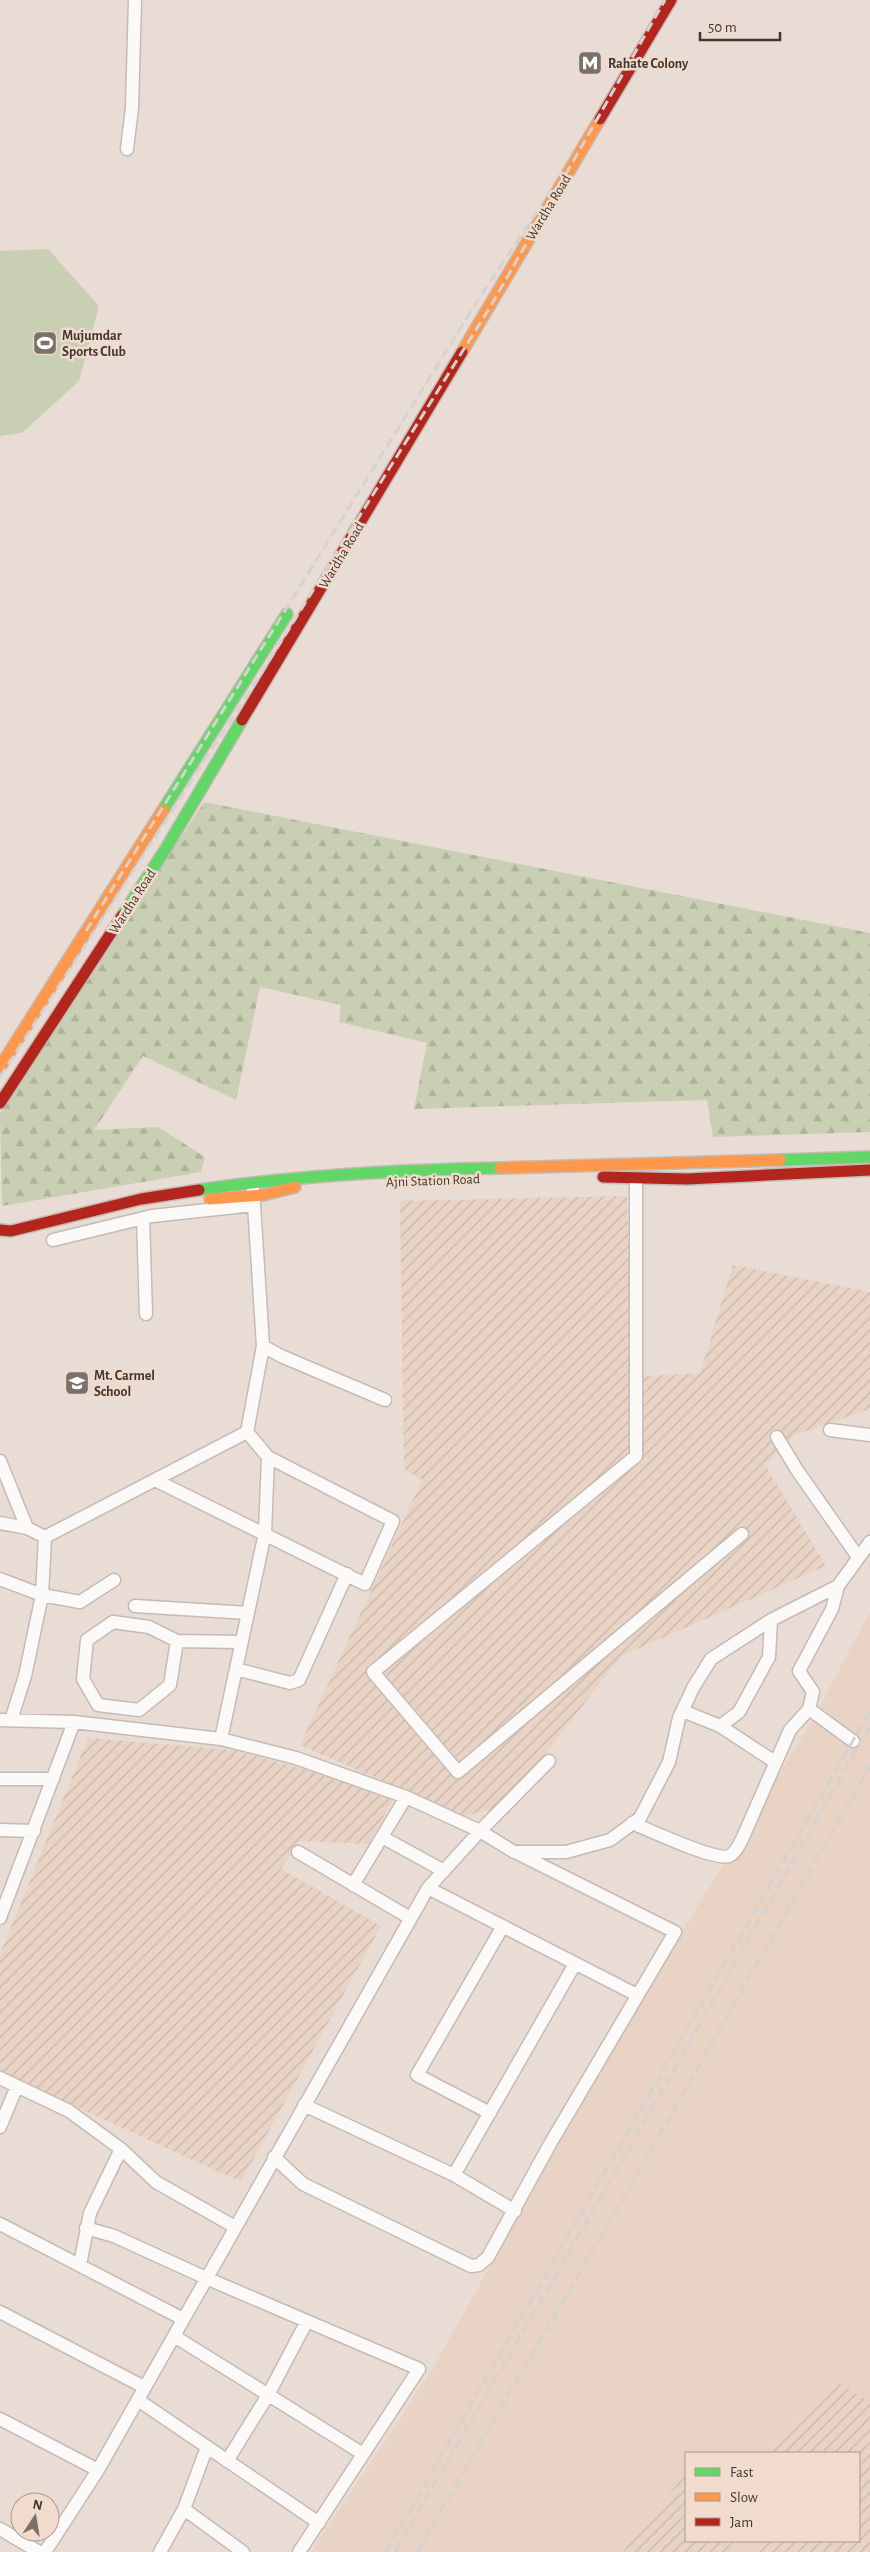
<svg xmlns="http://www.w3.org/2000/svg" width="870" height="2552" font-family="'Alegreya Sans',sans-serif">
	<defs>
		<pattern id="industrial-furrows" width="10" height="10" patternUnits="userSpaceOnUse" patternTransform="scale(1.25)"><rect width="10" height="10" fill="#e9d3c5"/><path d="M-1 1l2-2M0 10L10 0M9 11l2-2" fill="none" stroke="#c9b6aa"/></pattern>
		<pattern id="forest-firs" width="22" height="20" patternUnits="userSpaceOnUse" patternTransform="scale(1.25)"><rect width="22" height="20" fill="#c9cfb2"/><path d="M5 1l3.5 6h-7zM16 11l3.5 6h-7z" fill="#aeb29a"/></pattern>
	</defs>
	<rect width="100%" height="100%" fill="#e9dcd4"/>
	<path fill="#e9d3c5" d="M870,1612V2402L839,2382L767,2453H686V2473L623,2552H311L433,2368L636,2006L809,1726Z
		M732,2541H759V2552H735Z"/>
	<path fill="url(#industrial-furrows)" d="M627,1196L633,1377L700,1373L733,1265L870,1292V1409L795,1435L765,1465L826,1566L621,1656L536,1766L491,1810L464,1816L300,1745L422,1480L404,1469L400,1201Z
		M88,1738L233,1750L307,1770L393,1800L368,1844L300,1841L281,1869L381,1926L241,2182L0,2072V1954Z
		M839,2382L870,2402V2552H759V2541H859V2453H767Z
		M686,2473V2541H732L735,2552H623Z"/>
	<path fill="url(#forest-firs)" d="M204,802L870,933V1132L713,1137L707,1100L414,1109L427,1043L339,1022L341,1005L260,987L236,1100L143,1056L94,1130L158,1127L205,1157L201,1172L2,1206L0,1114Z"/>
	<path fill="#c9cfb2" d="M48,249L99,306L79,381L22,433L0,436V251Z"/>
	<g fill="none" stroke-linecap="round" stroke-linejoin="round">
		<defs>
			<path id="street" d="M127,149L132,108L135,0
				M636,1179V1456L373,1672L458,1772L742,1534
				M143,1218L146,1314
				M53,1240L152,1216L254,1205
				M263,1346L281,1356L385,1400
				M830,1430L870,1435
				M247,1432L263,1346L253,1189
				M777,1437L797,1470L858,1557
				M0,1461L27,1528L45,1537L42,1595L80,1602L114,1580
				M155,1480L365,1584L393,1521L268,1457L247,1432
				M0,1523L27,1528
				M45,1537L247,1432
				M0,1579L42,1595L25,1676L11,1720
				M838,1586L832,1609L799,1671L813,1692L809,1709L853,1741
				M135,1606L248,1613
				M177,1641L170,1685L139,1710L98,1705L83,1679L87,1640L113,1622L149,1627L177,1641L242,1642
				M236,1669L290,1683L299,1680L347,1574
				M683,1711L720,1726L739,1712L769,1657L771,1620
				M0,1720L74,1722L221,1739L296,1758L406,1797L480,1831L514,1852H566L610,1840L640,1818L669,1762L679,1718L693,1688L711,1659L771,1620L838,1586L870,1542
				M720,1726L775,1762
				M221,1739L265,1533L268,1457
				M0,1779H53
				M632,1823C649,1830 715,1861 729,1856C736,1853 740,1843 743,1837L790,1730L809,1709
				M0,1830L34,1831
				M382,1837L444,1871
				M298,1852L410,1918
				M353,1885L406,1797
				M428,1888L637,1995
				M0,1918L74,1722
				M0,2078L69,2111L121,2149L156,2182L235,2227
				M304,2105L454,2175L515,2211
				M490,2113L417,2075L503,1926
				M0,2127L17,2086
				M274,2157L303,2184L471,2266L479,2265L488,2257L550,2144L675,1932L517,1853
				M454,2175L575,1964
				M0,2224L183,2319
				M86,2228L114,2236L206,2278L419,2369L299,2552
				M80,2265L90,2213L121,2149
				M0,2312L144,2387
				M174,2336L363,2454
				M138,2400L319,2523
				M0,2419L98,2470
				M227,2461L268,2395L307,2321
				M184,2509L243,2552
				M0,2529L39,2552
				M45,2552L98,2470L428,1888L480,1831L549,1761
				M160,2552L184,2509L207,2447"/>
			<path id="fast" d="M163,810L287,614
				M122,916L165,850L242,720
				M780,1160L870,1157
				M199,1190C299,1175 399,1170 500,1168"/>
			<path id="slow" d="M462,352L600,119
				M0,1067L163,810
				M500,1168L780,1160
				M210,1199L263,1195L295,1187"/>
			<path id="jam" d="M600,119L671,0
				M242,720L462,352
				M0,1103L122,916
				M603,1177L687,1179L870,1170
				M0,1230L11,1231L141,1199L199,1190"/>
		</defs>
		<use href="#street" stroke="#c4bbb5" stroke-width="15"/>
		<use href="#fast" stroke="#c4bbb5" stroke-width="14"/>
		<use href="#slow" stroke="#c4bbb5" stroke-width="14"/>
		<use href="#jam" stroke="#c4bbb5" stroke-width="14"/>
		<use href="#street" stroke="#fcfaf9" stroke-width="12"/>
		<use href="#fast" stroke="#63d668" stroke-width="11"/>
		<use href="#slow" stroke="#ff974d" stroke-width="11"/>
		<use href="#jam" stroke="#b3261e" stroke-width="11"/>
		<path stroke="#d5d2cf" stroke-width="3" stroke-dasharray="10 5" stroke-linecap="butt" d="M86,931L476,303L536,213
			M0,1077L262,672L489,309L665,0
			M386,2552L870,1711
			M395,2552L622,2161L870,1726
			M417,2552L635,2178L870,1766"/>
	</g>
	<defs>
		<symbol id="metro-square" viewBox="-11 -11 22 22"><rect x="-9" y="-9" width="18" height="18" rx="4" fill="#7b716b" stroke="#f1dbcc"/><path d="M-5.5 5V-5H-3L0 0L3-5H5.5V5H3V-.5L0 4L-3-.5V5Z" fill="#fff"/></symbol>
		<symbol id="stadium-square" viewBox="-11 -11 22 22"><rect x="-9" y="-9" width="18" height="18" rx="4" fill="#7b716b" stroke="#f1dbcc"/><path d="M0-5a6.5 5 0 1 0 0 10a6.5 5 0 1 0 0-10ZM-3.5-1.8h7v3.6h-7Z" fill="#fff"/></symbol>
		<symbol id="school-square" viewBox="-11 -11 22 22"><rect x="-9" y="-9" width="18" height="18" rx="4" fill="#7b716b" stroke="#f1dbcc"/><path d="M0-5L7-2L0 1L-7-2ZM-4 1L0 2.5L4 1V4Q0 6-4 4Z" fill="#fff"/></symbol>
	</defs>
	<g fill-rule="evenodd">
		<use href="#metro-square" x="576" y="49" width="28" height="28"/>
		<use href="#stadium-square" x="31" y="329" width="28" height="28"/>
		<use href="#school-square" x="63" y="1369" width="28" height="28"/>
	</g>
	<g text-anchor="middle" stroke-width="5" stroke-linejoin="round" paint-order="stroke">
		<g font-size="14" font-weight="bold" fill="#403732" stroke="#f1dbcc" text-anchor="start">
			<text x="608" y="68">Rahate Colony</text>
			<text x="62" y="340">Mujumdar<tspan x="62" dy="16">Sports Club</tspan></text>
			<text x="94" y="1380">Mt. Carmel<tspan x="94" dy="16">School</tspan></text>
		</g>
		<g font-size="14" fill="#403732" stroke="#f1dbcc">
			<text transform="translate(548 207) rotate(-59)" y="5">Wardha Road</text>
			<text transform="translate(341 555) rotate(-59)" y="5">Wardha Road</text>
			<text transform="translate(132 901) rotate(-57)" y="5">Wardha Road</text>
			<text transform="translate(433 1180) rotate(-2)" y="5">Ajni Station Road</text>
		</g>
	</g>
	<rect x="685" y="2452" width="175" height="90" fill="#f1dbcc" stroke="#aa998e"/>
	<rect x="695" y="2468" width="25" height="8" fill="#63d668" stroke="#aa998e"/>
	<text x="730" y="2477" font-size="15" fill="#403732">Fast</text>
	<rect x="695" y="2493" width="25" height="8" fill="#ff974d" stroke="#aa998e"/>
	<text x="730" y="2502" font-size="15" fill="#403732">Slow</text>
	<rect x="695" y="2518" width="25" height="8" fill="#b3261e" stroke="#aa998e"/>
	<text x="730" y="2527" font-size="15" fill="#403732">Jam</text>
	<g transform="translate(35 2517) rotate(12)"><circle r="24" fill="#f1dbcc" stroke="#aa998e"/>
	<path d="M0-4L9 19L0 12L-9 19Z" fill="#7b716b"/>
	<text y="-8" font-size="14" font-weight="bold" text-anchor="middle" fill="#403732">N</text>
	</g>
	<path d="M700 32v8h80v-8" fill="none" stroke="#403732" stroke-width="2.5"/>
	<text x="708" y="32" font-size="15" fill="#403732" stroke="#f1dbcc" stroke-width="4" paint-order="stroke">50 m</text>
</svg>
